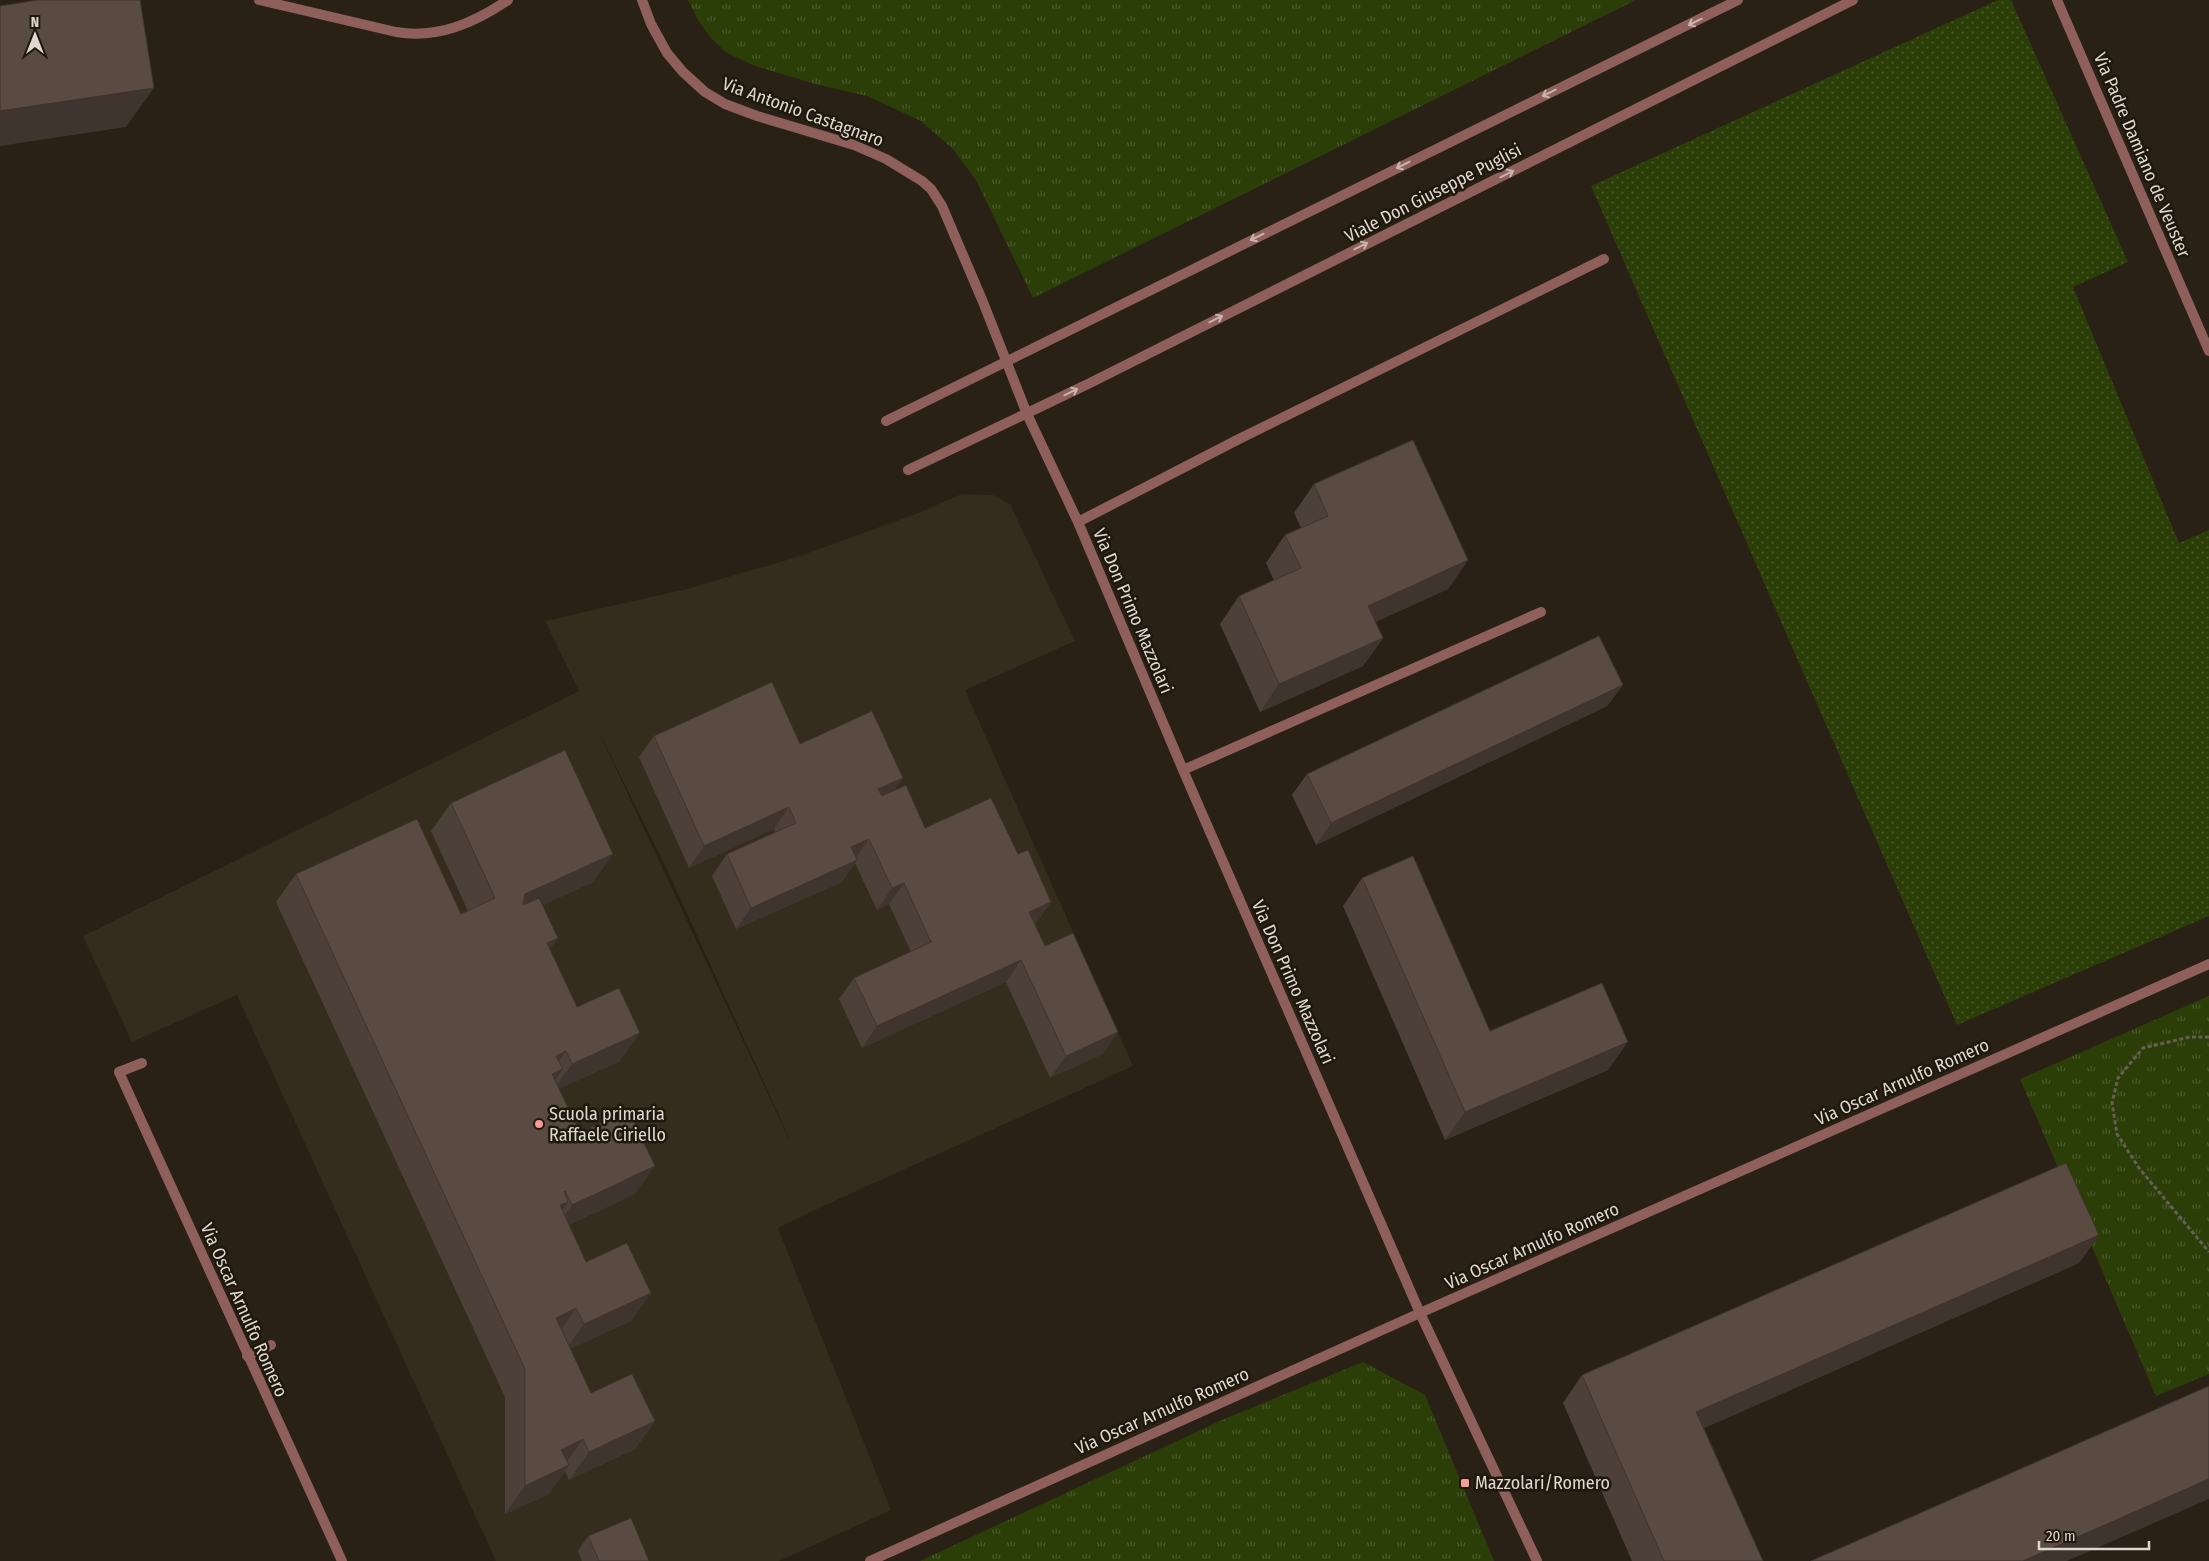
<svg xmlns="http://www.w3.org/2000/svg" width="2209" height="1561" font-family="'Fira Sans Condensed',sans-serif">
	<defs>
		<pattern id="grass-dots" width="8" height="8" patternUnits="userSpaceOnUse" patternTransform="scale(1.25)"><rect width="8" height="8" fill="#2c3e08"/><path d="M2 2h.1M6 6h.1" fill="none" stroke="#4a592b" stroke-width="1.8" stroke-linecap="round"/></pattern>
		<pattern id="park-tufts" width="24" height="20" patternUnits="userSpaceOnUse" patternTransform="scale(1.25)"><rect width="24" height="20" fill="#2c3e08"/><path d="M3 7l-1-3M5 7V3M7 7l1-3M15 17l-1-3M17 17v-4M19 17l1-3" fill="none" stroke="#4a592b"/></pattern>
	</defs>
	<rect width="100%" height="100%" fill="#292115"/>
	<path fill="#342c1c" fill-rule="evenodd" d="M962,494L993,495L1010,504L1075,641L965,690L1133,1066L821,1207L778,1228L891,1510L779,1561H496L237,995L132,1042L83,936L579,691L545,621L687,589L797,557L913,515ZM597,728L669,874L790,1140L789,1139Z"/>
	<path fill="url(#grass-dots)" d="M1998,0H2011L2128,262L2073,287L2179,543L2209,530V916L1957,1025L1591,186Z"/>
	<path fill="url(#park-tufts)" d="M688,0H1636L1033,298L976,180L952,148L921,121L867,96L815,84L755,66L727,53L711,38L698,20Z
		M2209,996V1374L2156,1396L2020,1079Z
		M1363,1362L1425,1395L1494,1561H920L1222,1420Z"/>
	<g fill="none" stroke-linecap="round" stroke-linejoin="round">
		<path stroke="#665f55" stroke-width="3" stroke-dasharray="4 2.5" stroke-linecap="butt" d="M2209,1037H2190L2143,1048L2118,1078L2112,1103L2117,1134L2139,1168L2209,1252"/>
		<path stroke="#8f5f5c" stroke-width="10" d="M119,1072L142,1063
			M247,1356L271,1345"/>
		<path stroke="#8f5f5c" stroke-width="10" d="M259,0L396,32C438,39 474,23 508,0
			M642,0L651,24L667,53L683,72L705,92L725,104L757,116L854,145L886,159L922,181L931,189L942,206L983,302L1027,414L1078,522L1183,770L1420,1313L1537,1561
			M2057,0L2209,351
			M886,421L1738,0
			M908,470L1088,384L1853,0
			M1078,522L1239,439L1604,259
			M1183,770L1541,612
			M119,1072L342,1561
			M870,1561L1420,1313L2209,964"/>
	</g>
	<path fill="#4d4039" d="M1314,484L1468,560L1448,589L1375,622L1383,638L1363,666L1260,712L1220,624L1239,596L1274,581L1266,563L1285,535L1301,528L1294,513Z
		M1623,685L1607,706L1316,845L1292,795L1307,774Z
		M654,736L800,744L903,778L894,791L925,828L1018,854L1051,902L1036,923L1035,924L1045,946L1118,1032L1103,1054L1050,1078L1006,982L862,1048L839,999L854,978L911,952L889,904L877,910L855,863L842,882L736,929L712,876L727,854L775,832L774,829L689,868L639,757Z
		M451,803L613,854L593,882L543,905L550,949L577,1007L620,1061L559,1089L580,1133L635,1194L569,1225L586,1262L651,1293L631,1321L570,1349L591,1393L655,1421L635,1449L569,1480L565,1471L549,1494L505,1514V1397L276,902L296,874L461,914L468,911L431,831Z
		M1362,878L1490,1031L1608,1070L1445,1140L1343,906Z
		M2099,1235L2079,1263L1704,1428L1763,1561H1632L1563,1403L1582,1375Z
		M588,1536L649,1561H582L578,1551Z"/>
	<path fill="#3f342e" d="M154,88L126,127L0,146V111Z
		M1468,560L1448,589L1349,634L1368,606Z
		M1383,638L1363,666L1260,712L1279,684Z
		M1623,685L1607,706L1316,845L1331,823Z
		M903,778L888,800L863,811L878,789Z
		M789,807L774,829L689,868L704,846Z
		M869,839L854,860L851,847Z
		M613,854L593,882L505,922L525,894Z
		M857,860L842,882L736,929L751,908Z
		M904,883L889,904L877,910L892,888Z
		M1051,902L1036,923L1014,933L1029,912Z
		M558,938L538,966L547,943Z
		M1021,960L1006,982L862,1048L877,1026Z
		M1118,1032L1103,1054L1050,1078L1066,1056Z
		M640,1033L620,1061L552,1092L572,1064Z
		M1628,1042L1608,1070L1445,1140L1465,1112Z
		M566,1051L546,1079L556,1056Z
		M563,1069L543,1097L552,1074Z
		M655,1166L635,1194L552,1233L572,1205Z
		M568,1202L548,1230L560,1205Z
		M2099,1235L2079,1263L1677,1440L1696,1412Z
		M651,1293L631,1321L564,1352L584,1324Z
		M576,1308L557,1337L556,1318Z
		M655,1421L635,1449L569,1480L589,1452Z
		M583,1439L563,1467L561,1450Z
		M569,1465L549,1494L505,1514L525,1486Z
		M2209,1479V1499L2067,1561H2023Z"/>
	<path fill="#5a4b42" stroke="#3f342e" d="M38,0H140L154,88L0,111V6Z
		M1413,440L1468,560L1368,606L1383,638L1279,684L1239,596L1301,568L1285,535L1328,516L1314,484Z
		M1599,636L1623,685L1331,823L1307,774Z
		M772,682L800,744L872,711L903,778L878,789L882,796L906,785L925,828L991,798L1018,854L1028,850L1051,902L1029,912L1045,946L1073,933L1118,1032L1066,1056L1021,960L877,1026L854,978L931,942L904,883L892,888L869,839L851,847L857,860L751,908L727,854L796,823L789,807L704,846L654,736Z
		M565,750L613,854L525,894L523,905L539,898L558,938L547,943L577,1007L619,988L640,1033L572,1064L566,1051L556,1056L563,1069L552,1074L580,1133L628,1110L655,1166L572,1205L565,1191H564L568,1202L560,1205L586,1262L627,1243L651,1293L584,1324L576,1308L556,1318L591,1393L632,1374L655,1421L589,1452L583,1439L561,1450L569,1465L525,1486V1369L296,874L417,819L461,914L495,898L451,803Z
		M1413,856L1490,1031L1602,983L1628,1042L1465,1112L1362,878Z
		M2066,1163L2099,1235L1696,1412L1763,1561H1664L1582,1375Z
		M2209,1386V1479L2023,1561H1811Z
		M631,1518L649,1561H599L588,1536Z"/>
	<defs><path id="oneway-shaft" d="M-6 0H5M1.5-3L5.5 0L1.5 3" fill="none" stroke-width="1.6" stroke-linecap="round" stroke-linejoin="round" transform="scale(1.25)"/></defs>
	<g stroke="#c6b4ae">
		<use href="#oneway-shaft" transform="translate(1695 22) rotate(154)"/>
		<use href="#oneway-shaft" transform="translate(1549 93) rotate(154)"/>
		<use href="#oneway-shaft" transform="translate(1403 165) rotate(154)"/>
		<use href="#oneway-shaft" transform="translate(1507 174) rotate(-27)"/>
		<use href="#oneway-shaft" transform="translate(1257 237) rotate(154)"/>
		<use href="#oneway-shaft" transform="translate(1361 246) rotate(-27)"/>
		<use href="#oneway-shaft" transform="translate(1216 319) rotate(-27)"/>
		<use href="#oneway-shaft" transform="translate(1071 392) rotate(-26)"/>
	</g>
	<g fill="#f59c95" stroke="#1f180c" stroke-width="2">
		<circle cx="539" cy="1124" r="5"/>
		<rect x="1460" y="1478" width="10" height="10" rx="2.5"/>
	</g>
	<g text-anchor="middle" stroke-width="5" stroke-linejoin="round" paint-order="stroke">
		<g font-size="18" fill="#ded8d1" stroke="#1f180c">
			<text transform="translate(803 112) rotate(20)" y="6">Via Antonio Castagnaro</text>
			<text transform="translate(2142 155) rotate(67)" y="6">Via Padre Damiano de Veuster</text>
			<text transform="translate(1433 193) rotate(-27)" y="6">Viale Don Giuseppe Puglisi</text>
			<text transform="translate(1133 611) rotate(67)" y="6">Via Don Primo Mazzolari</text>
			<text transform="translate(1293 982) rotate(66)" y="6">Via Don Primo Mazzolari</text>
			<text transform="translate(1902 1082) rotate(-24)" y="6">Via Oscar Arnulfo Romero</text>
			<text transform="translate(1532 1246) rotate(-24)" y="6">Via Oscar Arnulfo Romero</text>
			<text transform="translate(244 1310) rotate(66)" y="6">Via Oscar Arnulfo Romero</text>
			<text transform="translate(1162 1411) rotate(-24)" y="6">Via Oscar Arnulfo Romero</text>
		</g>
		<g font-size="18" fill="#ded8d1" stroke="#1f180c" text-anchor="start">
			<text x="549" y="1120">Scuola primaria<tspan x="549" dy="21">Raffaele Ciriello</tspan></text>
			<text x="1475" y="1489">Mazzolari/Romero</text>
		</g>
	</g>
	<g transform="translate(35 35)" stroke="#1f180c" stroke-width="4" paint-order="stroke">
	<path d="M0-4L9 19L0 12L-9 19Z" fill="#ded8d1"/>
	<text y="-8" font-size="14" font-weight="bold" text-anchor="middle" fill="#ded8d1">N</text>
	</g>
	<path d="M2039 1541v8h110v-8" fill="none" stroke="#ded8d1" stroke-width="2.5"/>
	<text x="2046" y="1541" font-size="15" fill="#ded8d1" stroke="#1f180c" stroke-width="4" paint-order="stroke">20 m</text>
</svg>
